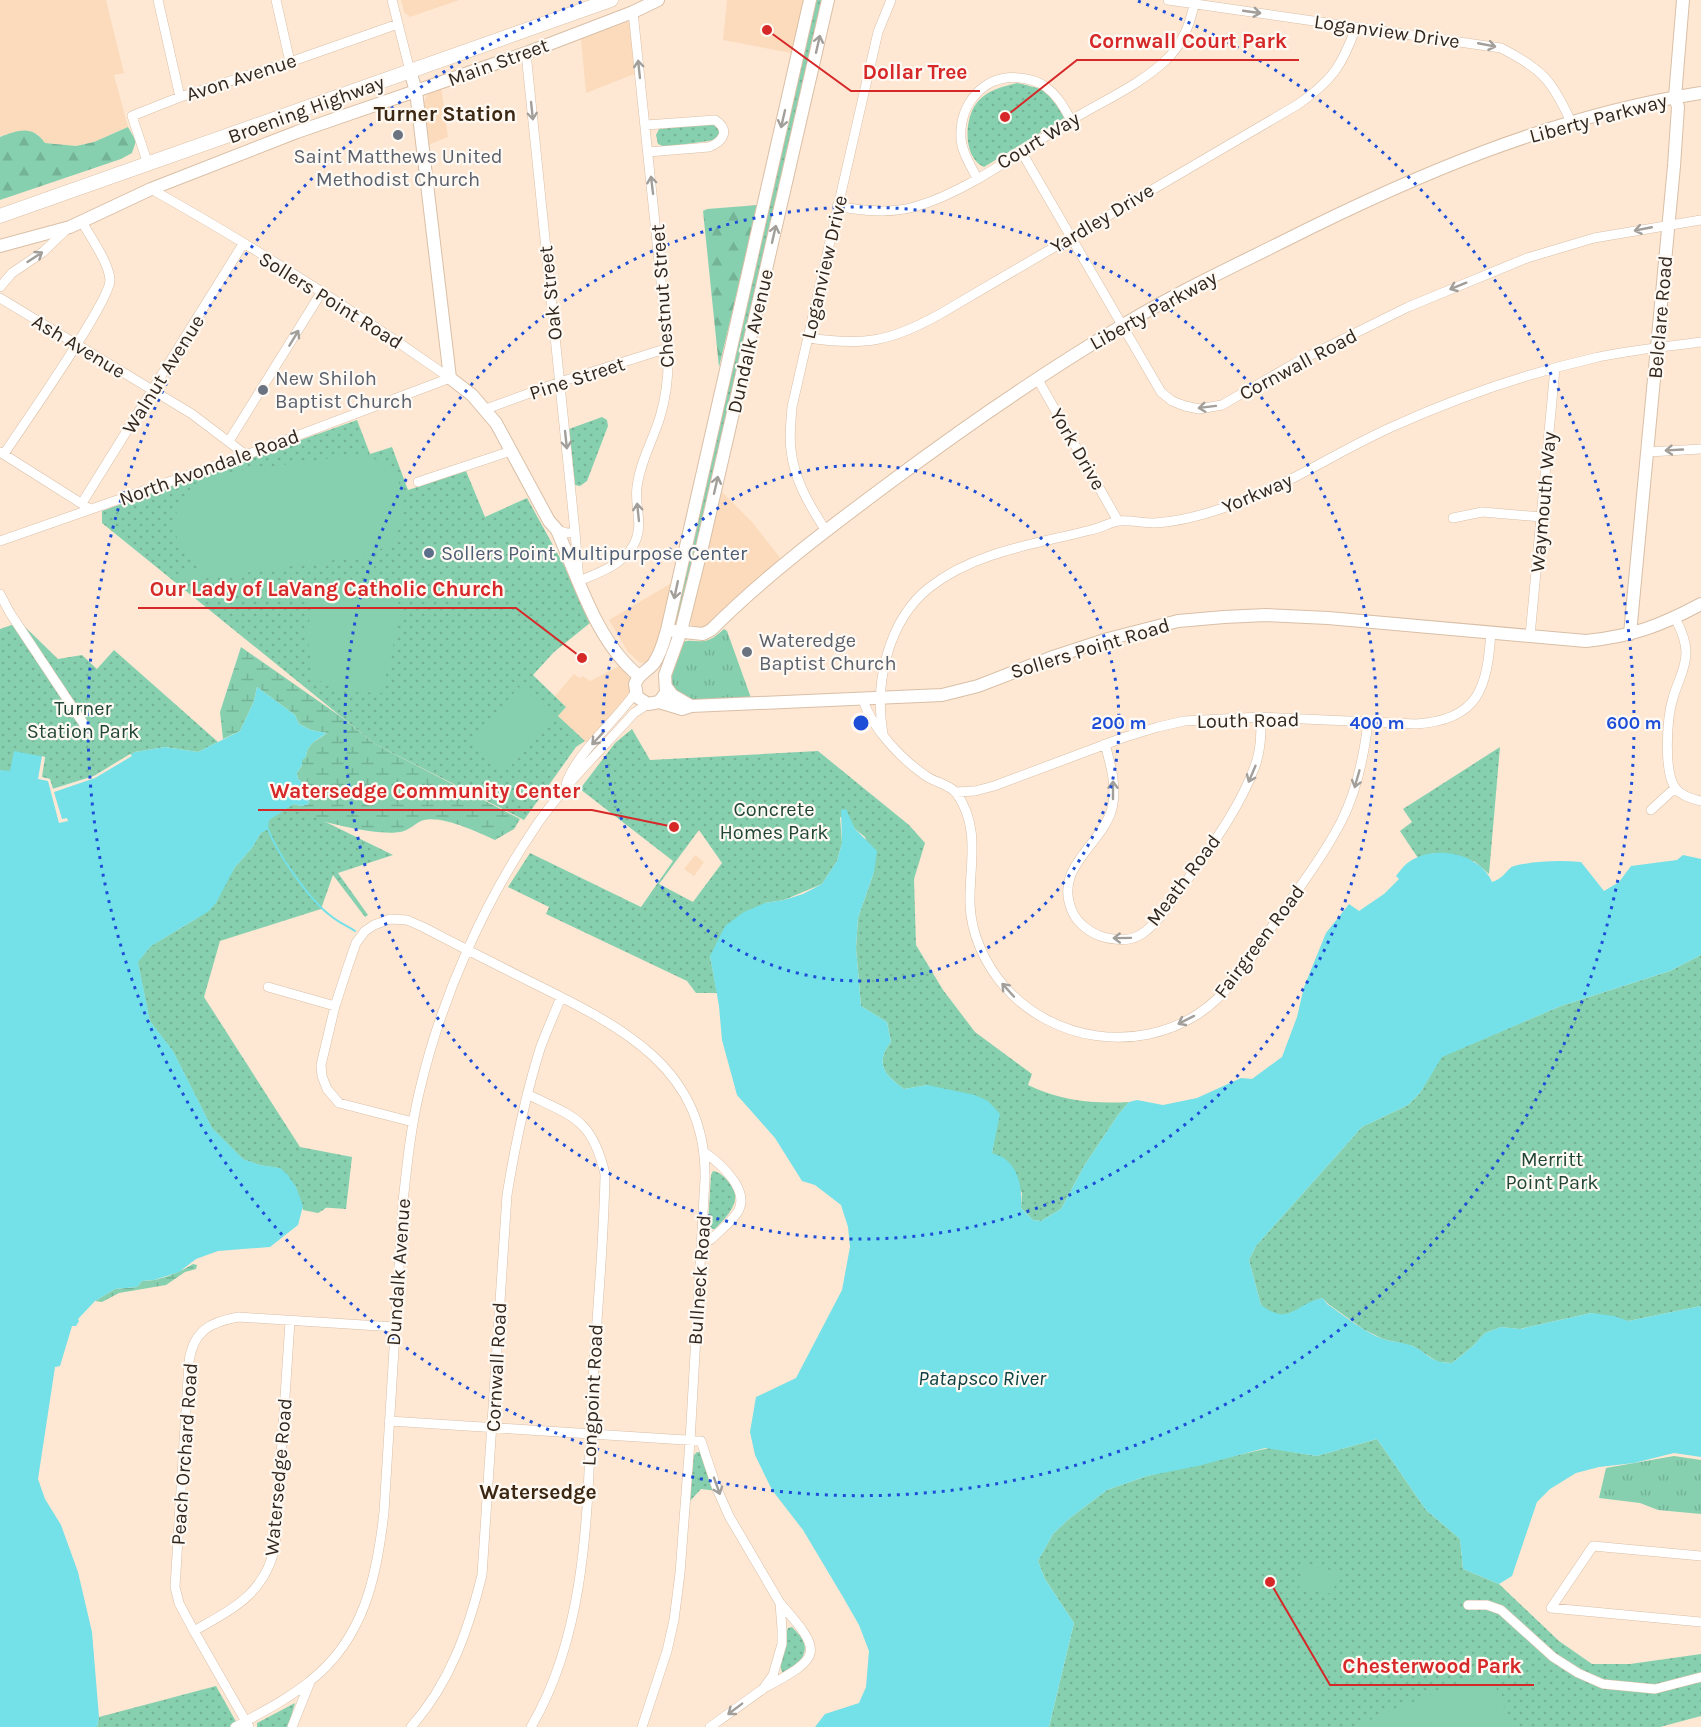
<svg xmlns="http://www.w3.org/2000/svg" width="1701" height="1727" font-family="Karla,sans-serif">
	<defs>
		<pattern id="grass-tufts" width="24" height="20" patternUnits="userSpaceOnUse" patternTransform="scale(1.5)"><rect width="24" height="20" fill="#86d0af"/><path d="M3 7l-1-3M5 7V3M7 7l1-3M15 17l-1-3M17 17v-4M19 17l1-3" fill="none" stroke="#74b396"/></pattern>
		<pattern id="forest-firs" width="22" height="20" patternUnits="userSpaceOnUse" patternTransform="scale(1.5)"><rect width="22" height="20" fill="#86d0af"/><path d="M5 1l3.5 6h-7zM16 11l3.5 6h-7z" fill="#74b396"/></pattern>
		<pattern id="wetland-marsh" width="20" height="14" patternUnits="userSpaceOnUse" patternTransform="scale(1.5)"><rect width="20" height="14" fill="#86d0af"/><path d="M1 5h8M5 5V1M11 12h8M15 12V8" fill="none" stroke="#74b396"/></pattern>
		<pattern id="park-dots" width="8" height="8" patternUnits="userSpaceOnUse" patternTransform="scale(1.5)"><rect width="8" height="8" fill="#86d0af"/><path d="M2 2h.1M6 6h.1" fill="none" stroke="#74b396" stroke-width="1.8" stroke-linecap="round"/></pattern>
	</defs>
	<rect width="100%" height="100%" fill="#fee8d4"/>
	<path fill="#fbdbbb" d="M0,0H106L124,73L114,75L128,127L94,142L76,146L45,143L38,134L15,132L0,136Z
		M401,0H459L410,17L404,12Z
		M727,0H805L791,53L723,40Z
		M630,21L637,73L586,93L581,39Z
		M441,86L448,137L428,145L424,102L428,93Z
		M722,492L752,522L782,560L708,625L698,627L691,625L690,609L701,578Z
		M675,581L668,615L650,662L640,663L628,652L609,620Z
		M619,666L632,681V695L587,743L558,716L566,707L555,696L574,674L580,678L583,676L590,681Z
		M695,855L704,862L694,876L684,869Z"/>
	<path fill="url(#grass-tufts)" d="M724,629L727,631L751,698C730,699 662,712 670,672C672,662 679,651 683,642C690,639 696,642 703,641C711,641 718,634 724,629Z
		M1674,1456L1701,1460V1514L1658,1510L1640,1503L1599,1498L1606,1468Z"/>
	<path fill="url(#forest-firs)" d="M128,127L136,141L132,153L121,159L0,200V137C19,130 32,125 45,143L76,146L94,142Z
		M758,205L719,367L703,211L707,209Z"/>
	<path fill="url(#wetland-marsh)" d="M241,647L340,716L375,744L520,819L514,829L495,840C477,832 444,816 424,820C416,822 409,831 400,832C379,836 324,823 304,815L297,819L286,817C274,825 268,837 259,848C254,855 247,861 242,870C233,886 225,907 210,920C199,928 130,961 160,981L159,1003L167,1023L181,1039L190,1044L193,1055L191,1064L194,1072L206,1080L219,1104L222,1120L237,1141L249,1142C252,1146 252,1151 255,1155C266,1169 283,1150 296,1158C306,1164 307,1177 317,1183C328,1180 335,1164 348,1174L347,1189C342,1195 325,1210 318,1213L303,1210L296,1187L287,1175L280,1168L260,1165L243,1159L212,1128L173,1051L150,1021L138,962L151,946L209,911L216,903L235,867L252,848L261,833L268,829L269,820L294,804L301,806L309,804L306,785L298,779L297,773L302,765L301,760L306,757C307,743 317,741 327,733L311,730L299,724L295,715L257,687L254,701L240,731L223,739L220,712Z
		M193,1264L197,1265L196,1269L185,1272L166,1285L119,1293L102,1302L95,1301L115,1289L137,1287L142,1281C160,1281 178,1273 193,1264Z"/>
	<path fill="url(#park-dots)" fill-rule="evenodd" d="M816,0H822L680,620L674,622Z
		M1017,83C1044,89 1054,91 1064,118L984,167C963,158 964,120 976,104C986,90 1002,87 1017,83Z
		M706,122L718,124L720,132L715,140L665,147L658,144L656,135L660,127Z
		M602,417L607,420L608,426L587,481L580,486L575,485L569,429Z
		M357,420L370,454L392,447L408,490L466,471L485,517L527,498L576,587L590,623L554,652L533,675L566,707L558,716L585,741L576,747L524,820L375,744L102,523V511Z
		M20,622L58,659L82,655L97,669L114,650L218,742L198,752L165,747L135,752L94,776L52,789L41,777L45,757L10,772L0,770V629Z
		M632,729L650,760L818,751L909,825L925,843L914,879L916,945L943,990L975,1032L1032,1074L1028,1085C1060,1101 1095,1104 1129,1102L1118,1115L1084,1166L1061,1209L1041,1221L1033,1220L1021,1208L1022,1193L992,1153L995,1135L927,1085L904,1089C885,1075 874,1064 891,1042L887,1022L861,1006L856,948L858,918L874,872L865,837L855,829L850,821L840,817L842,843L837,861L822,884L784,900L765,903L710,956L717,993H696L687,981L546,914L549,907L508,887L530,853L641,907L673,861L580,789L615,743ZM699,830L722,863L693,902L659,884Z
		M1500,747L1489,874L1474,861L1434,853L1418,858L1400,831L1412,822L1403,809Z
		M291,805L393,855L338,873L368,915L365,917L333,875L321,909L220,941L204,997L300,1147L352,1157L346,1209L303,1206L296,1187L280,1168L260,1165L243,1159L212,1128L173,1051L150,1021L138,962L151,946L192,922L216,903L228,877L252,848L269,820Z
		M1701,955V1306L1628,1321L1591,1313L1519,1329L1501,1327L1485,1333L1473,1346L1452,1363L1438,1362L1413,1346L1383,1339L1363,1329L1327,1303L1323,1298C1307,1301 1289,1320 1273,1314C1269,1312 1264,1308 1261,1305L1249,1260L1256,1246L1362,1127L1408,1105L1420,1093L1441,1057L1561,1006L1670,971Z
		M713,1171C720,1172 724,1177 729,1182C745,1200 727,1216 715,1229H711L708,1225L711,1175Z
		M1377,1439L1426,1510L1460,1539L1463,1569L1499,1584L1559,1641L1592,1664H1630L1701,1654V1716L1660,1727H1049L1074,1623L1045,1579L1038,1561L1053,1534L1070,1518L1107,1490L1147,1476L1269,1448L1317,1456Z
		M697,1452H701L718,1491L701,1489L690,1501L692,1457Z
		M792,1627C809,1644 808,1649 796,1669L783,1673C776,1664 784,1639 788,1628Z
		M216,1686L239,1727H97L99,1717Z
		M295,1703L288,1727H257V1723Z"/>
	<path fill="#86d0af" d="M354,455C363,456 373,457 381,462C407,477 409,517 393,539C387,546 378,551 370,555L180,582V572L202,568C193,561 183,552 178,541C167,514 186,487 209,475Z
		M316,587L383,588L402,607L382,693L342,691L313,678L307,631Z
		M523,683L558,716L522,754L488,722L505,703L519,715L506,702Z
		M487,722L521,755L505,772L471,738Z
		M1303,1566L1338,1571L1333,1594L1299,1588Z
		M1489,1670L1512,1727H1353Z"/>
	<path fill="#74e0e7" d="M257,687L295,715L299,724L311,730L327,733C317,740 307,744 306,757L302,760V765L297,773L298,779L306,785L309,804L301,806L294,804L269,820L268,829L261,833L252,848L235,867L216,903L209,911L151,946L138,962L150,1021L173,1051L212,1128L243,1159L260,1165L280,1168L287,1174L296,1187L303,1206L298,1225L270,1247L218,1251L196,1259L179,1272L154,1280L142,1281L137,1287L115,1289L95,1301L78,1319L79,1321L76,1326H72L60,1366L55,1367L38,1479L45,1499L61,1525L78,1572L92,1632L99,1717L97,1727H0V770L10,771L14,751L45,757L41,777L50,779L53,789L94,776L135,752L165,747L198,752L240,731L254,701Z
		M846,809L855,829L877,851L874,872L858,918L856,948L861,1006L887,1022L891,1042C874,1064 885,1075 904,1089L927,1085L975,1095L988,1101L1000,1114L992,1153C996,1155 1002,1156 1005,1159C1020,1170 1022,1191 1021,1208L1033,1220L1041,1221L1061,1209L1084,1166L1118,1115L1129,1102L1137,1100L1163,1105L1197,1098L1241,1078L1252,1079L1282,1057L1297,1017L1304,987L1326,933L1349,904L1359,911L1384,894L1399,879L1396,876C1400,871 1404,865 1409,862C1434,844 1480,853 1492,882C1505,878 1507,868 1514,866C1535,861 1559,860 1581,862L1604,891L1619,882L1631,866L1677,860L1683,855L1701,859V955L1670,971L1561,1006L1442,1057L1420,1093L1408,1105L1362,1127L1256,1246L1249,1260L1261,1305C1291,1327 1295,1303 1323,1298L1327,1304C1345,1316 1362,1331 1383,1339C1392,1342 1401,1342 1410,1345C1428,1352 1429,1363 1452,1363L1473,1346L1485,1333L1501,1327L1520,1329L1591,1313L1614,1316L1628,1321L1701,1306V1457L1674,1453L1634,1463L1599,1467L1576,1473L1550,1489L1537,1502L1512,1576L1499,1584L1463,1569L1460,1539L1426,1510L1377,1439L1317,1456L1265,1448L1198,1466L1147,1476L1107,1490L1070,1518L1053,1534L1038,1561L1045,1579L1074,1623L1049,1727H815L825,1714L859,1703L866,1687L869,1651L859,1625L843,1597L803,1530L772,1490L755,1455L750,1432L756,1397L796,1378L842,1290L850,1247L848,1227L841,1205L815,1185L802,1181L775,1138L737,1095L722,1040L719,1006L710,956L725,926L744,912L765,903L784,900L803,894L822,884L837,861L842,843L841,810Z"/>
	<path fill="#fee8d4" d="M130,754L132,756L95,778L54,792L62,819L67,818L68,821L59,823L48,781L38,779L42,756L45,757L42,777L50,779L53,789L94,776Z"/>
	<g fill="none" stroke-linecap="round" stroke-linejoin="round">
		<path stroke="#74e0e7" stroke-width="2" d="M268,829C277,853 310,901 331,916C338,922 347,926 355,931"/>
		<defs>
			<path id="street" d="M158,0L180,97
				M276,0L290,62
				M392,0L410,71
				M1168,0L1501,48C1542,69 1552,80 1571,122
				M526,53L575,532L567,533L557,530
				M646,125L715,120C730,130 724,141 709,147L648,152
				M1021,151L1161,392L1172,401L1185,406L1199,409L1222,405L1299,361L1408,307L1527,258L1594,238L1701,220
				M148,164L132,116L180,97L290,62L398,24
				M977,178C971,166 962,153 961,139C959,105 983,74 1020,78C1029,79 1038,81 1046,87C1058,96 1064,108 1071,120
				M151,189C253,246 354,311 450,378
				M837,206C862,211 889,214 914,207C968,192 1025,148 1073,119C1103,101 1141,84 1166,60C1182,45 1191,22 1195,0
				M0,287L12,273L43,252L68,228
				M0,298L192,414L246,455
				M808,338C864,346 890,342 940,314L1297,105C1332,81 1342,66 1356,27
				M1037,378L1118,521
				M486,409L560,382L668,348
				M229,441L321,293
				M0,452L87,507
				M1648,452L1701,449
				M4,454C21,428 110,302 110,280C109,263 91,238 82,222
				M418,482L511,451
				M82,503L243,244
				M1453,518L1482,512L1542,517
				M826,531C810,506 794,480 791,450C789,436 791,421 792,407L878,32L891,0
				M575,532L579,581C598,573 622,565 633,546C645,525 634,508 637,487C640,462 653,440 660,417C667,394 669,372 668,348L633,12
				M0,541L246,455L450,378
				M0,594L10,613L89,732
				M1675,618C1681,629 1686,640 1686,653C1686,669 1677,683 1673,698C1667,717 1663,773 1676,789C1682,796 1692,799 1701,801
				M1530,636L1555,368
				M863,700C872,728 901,759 926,776C934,782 951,785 957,794C981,829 969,865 970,904C971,934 985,964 1004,986C1052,1041 1136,1054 1198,1014C1229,994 1251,959 1271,928C1295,893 1321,860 1341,822C1357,791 1364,756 1368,722
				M883,734C874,683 888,620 930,587C976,551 1037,544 1091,530C1101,528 1110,522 1119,521C1131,520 1142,523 1154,523C1178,522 1203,515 1226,507C1285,488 1337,451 1394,426C1458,397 1525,374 1594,358C1629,350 1665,347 1701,342
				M1105,744C1111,766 1118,790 1111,812C1099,847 1052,869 1073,913C1078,923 1089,932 1100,936C1113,940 1128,942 1140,935C1158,924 1170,903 1182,887C1209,849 1239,810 1255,766C1261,750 1261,734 1261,717
				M566,784C577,752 615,722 635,693
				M956,792L975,791L994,786L1125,737L1158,727L1184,721L1261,717L1416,724C1479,720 1487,688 1491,632
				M1651,810L1675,788
				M268,987L335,1006
				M527,1094C574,1117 592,1119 605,1174C604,1243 597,1311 593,1380C587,1495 591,1625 531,1727
				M413,1122L339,1103L327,1089L322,1076L321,1065L335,1006L348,966L356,943L365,931L374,925L390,919L407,920L423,927C461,947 499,966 537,985C622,1027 707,1069 705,1179L690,1441L680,1573L674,1620L667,1651L642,1727
				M701,1240H710C719,1232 730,1223 737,1213C752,1191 720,1163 704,1152
				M389,1421L701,1441L717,1489L729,1516L780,1603L782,1629V1644L773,1675L763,1689L710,1727
				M1701,1556L1593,1546L1551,1608L1701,1622
				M1468,1605H1487L1501,1610L1553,1657L1578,1673L1603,1684L1655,1689L1701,1677
				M194,1631C232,1609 264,1595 275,1547L290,1321
				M764,1688C823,1657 823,1652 780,1603
				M235,1727C260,1713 287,1700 310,1681C364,1639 377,1576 384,1512L403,1202C407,1164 411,1126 420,1089C442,996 484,902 538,823C566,783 602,749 634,713L648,704
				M249,1727L194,1631L179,1603L175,1587L189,1362C193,1331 210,1322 238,1317L395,1327
				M292,1727L310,1682
				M411,1727C450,1683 468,1631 482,1575L507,1195C515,1146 525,1097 540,1049C546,1032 554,1015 561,997"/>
			<path id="secondary" d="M810,0L667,630C664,641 661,653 654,663C648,671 638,674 635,684L637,697L648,704L659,702L666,693L665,675L681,631L703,543L828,0
				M410,71L416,91L450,378L472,395L496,423L549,521L557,530C578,578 597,643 639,676
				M0,246L70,227L151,189L297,132L526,53L633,12L658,0
				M674,631L703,634L711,630C766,575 830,527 892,481C966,426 1041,374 1120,327C1172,295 1228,269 1282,242C1415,175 1553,116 1701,93
				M1630,634L1674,166L1678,107L1675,97L1683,0
				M667,688L672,695L691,706
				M659,702L682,709L691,706L942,695L978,686L1050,658L1108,639L1178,621L1224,617L1266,615L1328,618L1586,641C1633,636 1660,626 1701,604"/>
			<path id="primary" d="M0,216L611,0"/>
		</defs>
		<use href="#street" stroke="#d9bfa6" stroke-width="10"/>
		<use href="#secondary" stroke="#d9bfa6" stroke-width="14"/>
		<use href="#primary" stroke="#d9bfa6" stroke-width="15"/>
		<use href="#street" stroke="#fff" stroke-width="9"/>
		<use href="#secondary" stroke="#fff" stroke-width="12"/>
		<use href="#primary" stroke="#fff" stroke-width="14"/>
	</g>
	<defs><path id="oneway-shaft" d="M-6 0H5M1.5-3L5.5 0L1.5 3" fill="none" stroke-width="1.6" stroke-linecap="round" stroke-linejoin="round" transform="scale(1.5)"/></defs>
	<g stroke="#a29e9a">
		<use href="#oneway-shaft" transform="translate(1252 12) rotate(8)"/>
		<use href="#oneway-shaft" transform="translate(818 44) rotate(-77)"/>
		<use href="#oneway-shaft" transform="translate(1487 45) rotate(11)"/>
		<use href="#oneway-shaft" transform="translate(639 69) rotate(-96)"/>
		<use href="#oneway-shaft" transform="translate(532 111) rotate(84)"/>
		<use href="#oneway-shaft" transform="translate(783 119) rotate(103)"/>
		<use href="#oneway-shaft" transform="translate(652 185) rotate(-97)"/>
		<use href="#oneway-shaft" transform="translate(1643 229) rotate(169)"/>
		<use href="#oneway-shaft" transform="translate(774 234) rotate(-77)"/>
		<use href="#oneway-shaft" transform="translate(35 257) rotate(-33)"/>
		<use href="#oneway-shaft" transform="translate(1458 286) rotate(158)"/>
		<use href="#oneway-shaft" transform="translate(294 338) rotate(-59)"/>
		<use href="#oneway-shaft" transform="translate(1207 407) rotate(173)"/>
		<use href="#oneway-shaft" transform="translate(566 440) rotate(84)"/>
		<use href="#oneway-shaft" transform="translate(1674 450) rotate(177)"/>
		<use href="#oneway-shaft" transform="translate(716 485) rotate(-77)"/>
		<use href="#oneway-shaft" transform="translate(638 512) rotate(-96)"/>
		<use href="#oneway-shaft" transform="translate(676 590) rotate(102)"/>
		<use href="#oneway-shaft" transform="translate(598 738) rotate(133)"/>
		<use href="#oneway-shaft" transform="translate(1252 774) rotate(113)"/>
		<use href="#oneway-shaft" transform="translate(1357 779) rotate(106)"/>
		<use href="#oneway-shaft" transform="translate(1113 790) rotate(-90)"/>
		<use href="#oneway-shaft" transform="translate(1122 938) rotate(179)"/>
		<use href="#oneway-shaft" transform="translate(1008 990) rotate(-132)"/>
		<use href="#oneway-shaft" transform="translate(1186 1020) rotate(153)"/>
		<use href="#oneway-shaft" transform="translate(717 1486) rotate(70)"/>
		<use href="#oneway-shaft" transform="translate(735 1709) rotate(143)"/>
	</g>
	<g fill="none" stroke="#1d4ed8" stroke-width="3" stroke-dasharray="3 6">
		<circle cx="861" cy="723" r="258"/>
		<circle cx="861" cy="723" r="516"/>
		<path d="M1138 1A773 773 0 1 1 584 1"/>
	</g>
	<g fill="#6b7280" stroke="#fef9f3" stroke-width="2">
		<circle cx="398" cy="135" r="6"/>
		<circle cx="263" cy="390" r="6"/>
		<circle cx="747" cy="652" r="6"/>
	</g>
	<circle fill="#5c6f8a" stroke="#fef9f3" stroke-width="2" cx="429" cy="553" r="6"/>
	<g text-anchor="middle" stroke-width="4.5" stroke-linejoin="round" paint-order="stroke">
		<g font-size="20" fill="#31271e" stroke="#fef9f3">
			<text transform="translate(1387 31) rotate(8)" y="7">Loganview Drive</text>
			<text transform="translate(498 62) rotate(-20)" y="7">Main Street</text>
			<text transform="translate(241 77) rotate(-18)" y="7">Avon Avenue</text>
			<text transform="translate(306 109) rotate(-20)" y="7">Broening Highway</text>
			<text transform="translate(1598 118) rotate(-15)" y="7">Liberty Parkway</text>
			<text transform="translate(1038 140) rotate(-31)" y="7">Court Way</text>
			<text transform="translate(1102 218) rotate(-31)" y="7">Yardley Drive</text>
			<text transform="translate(824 267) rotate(-77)" y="7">Loganview Drive</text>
			<text transform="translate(550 293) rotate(-96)" y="7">Oak Street</text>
			<text transform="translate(662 296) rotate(-94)" y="7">Chestnut Street</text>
			<text transform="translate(331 300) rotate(32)" y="7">Sollers Point Road</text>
			<text transform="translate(1153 310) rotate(-29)" y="7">Liberty Parkway</text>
			<text transform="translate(1660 317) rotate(-85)" y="7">Belclare Road</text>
			<text transform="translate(750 341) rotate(-77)" y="7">Dundalk Avenue</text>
			<text transform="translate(79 346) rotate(31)" y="7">Ash Avenue</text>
			<text transform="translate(1298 364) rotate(-28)" y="7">Cornwall Road</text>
			<text transform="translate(163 374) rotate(-58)" y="7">Walnut Avenue</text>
			<text transform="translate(577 378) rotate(-18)" y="7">Pine Street</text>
			<text transform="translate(1078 449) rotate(60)" y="7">York Drive</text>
			<text transform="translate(209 467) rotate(-20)" y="7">North Avondale Road</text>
			<text transform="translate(1257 493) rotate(-23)" y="7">Yorkway</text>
			<text transform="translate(1543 502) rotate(-85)" y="7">Waymouth Way</text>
			<text transform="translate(1090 648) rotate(-17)" y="7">Sollers Point Road</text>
			<text transform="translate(1248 720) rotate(-1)" y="7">Louth Road</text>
			<text transform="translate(1183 880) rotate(-53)" y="7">Meath Road</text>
			<text transform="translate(1259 941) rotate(-53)" y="7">Fairgreen Road</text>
			<text transform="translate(398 1272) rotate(-86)" y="7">Dundalk Avenue</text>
			<text transform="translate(699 1280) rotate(-86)" y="7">Bullneck Road</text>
			<text transform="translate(496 1367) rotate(-87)" y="7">Cornwall Road</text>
			<text transform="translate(592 1395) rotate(-87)" y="7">Longpoint Road</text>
			<text transform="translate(184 1454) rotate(-86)" y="7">Peach Orchard Road</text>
			<text transform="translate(278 1477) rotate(-85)" y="7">Watersedge Road</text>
		</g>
		<g font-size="20" fill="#5b616d" stroke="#fef9f3" text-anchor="start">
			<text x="398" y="163" text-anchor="middle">Saint Matthews United<tspan x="398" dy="23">Methodist Church</tspan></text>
			<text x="275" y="385">New Shiloh<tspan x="275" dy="23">Baptist Church</tspan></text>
			<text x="759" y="647">Wateredge<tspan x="759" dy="23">Baptist Church</tspan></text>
		</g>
		<g font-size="20" fill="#4e5e75" stroke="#fef9f3" text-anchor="start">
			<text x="441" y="560">Sollers Point Multipurpose Center</text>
		</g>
		<g font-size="20" fill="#204536" stroke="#fef9f3">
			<text x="83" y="715">Turner<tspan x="83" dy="23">Station Park</tspan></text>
			<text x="774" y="816">Concrete<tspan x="774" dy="23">Homes Park</tspan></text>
			<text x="1552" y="1166">Merritt<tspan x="1552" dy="23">Point Park</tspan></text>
		</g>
		<g font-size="21" font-weight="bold" fill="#3b2712" stroke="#fef9f3">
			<text x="445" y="121">Turner Station</text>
			<text x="538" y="1499">Watersedge</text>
		</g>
		<g font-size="21" font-style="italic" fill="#0e4144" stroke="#fef9f3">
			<text x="982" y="1385">Patapsco River</text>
		</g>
	</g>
	<circle cx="861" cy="723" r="9" fill="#1d4ed8" stroke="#fef9f3" stroke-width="3"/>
	<g font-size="18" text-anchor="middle" font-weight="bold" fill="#1d4ed8" stroke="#fef9f3" stroke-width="4.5" stroke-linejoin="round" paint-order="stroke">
		<text x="1119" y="729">200 m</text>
		<text x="1377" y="729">400 m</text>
		<text x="1634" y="729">600 m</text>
	</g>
	<path fill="none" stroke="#d62828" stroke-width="2" d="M1005 117L1077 60H1299M767 30L851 91H980M582 658L516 608H138M674 827L592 810H258M1270 1582L1330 1685H1534"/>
	<g fill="#d62828" stroke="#fef9f3" stroke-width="2">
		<circle cx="1005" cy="117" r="6"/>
		<circle cx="767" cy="30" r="6"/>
		<circle cx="582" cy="658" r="6"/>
		<circle cx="674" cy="827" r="6"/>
		<circle cx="1270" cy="1582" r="6"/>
	</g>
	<g font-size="21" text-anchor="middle" font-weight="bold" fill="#d62828" stroke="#fef9f3" stroke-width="4.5" stroke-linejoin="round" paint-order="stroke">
		<text x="1188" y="48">Cornwall Court Park</text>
		<text x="915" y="79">Dollar Tree</text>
		<text x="327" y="596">Our Lady of LaVang Catholic Church</text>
		<text x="425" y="798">Watersedge Community Center</text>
		<text x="1432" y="1673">Chesterwood Park</text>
	</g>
</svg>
